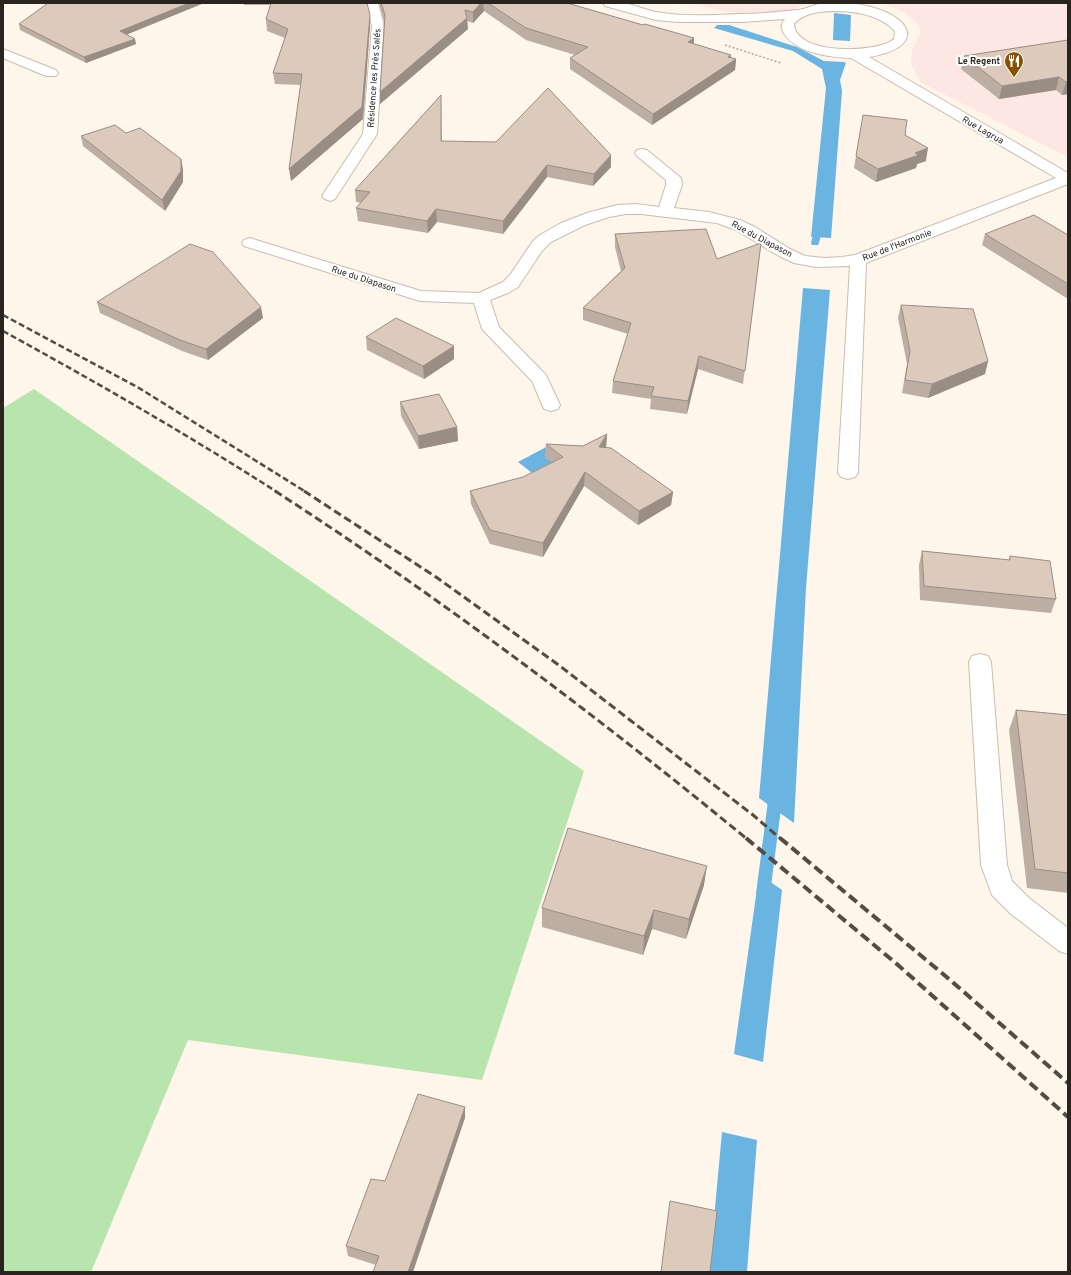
<svg xmlns="http://www.w3.org/2000/svg" width="1071" height="1275" font-family="Overpass,sans-serif">
	<rect width="100%" height="100%" fill="#fef5eb"/>
	<path fill="#fce7e2" d="M693,3H809L788,11L768,14H749L722,11Z
		M882,3H1068V157L920,82L911,63L912,50L921,33L918,24L904,12Z"/>
	<path fill="#b8e4ad" d="M34,389L584,771L482,1080L188,1040L91,1272H3V408Z"/>
	<path fill="#6ab4e1" d="M834,13L851,15L850,41L833,40Z
		M717,25H729L797,47L824,61L844,62L846,63L840,80L842,91L831,238L811,237L826,88L822,69L793,51L714,28Z
		M803,288L830,290L806,588L794,823L759,798Z
		M550,445L565,455L532,473L518,462Z
		M759,874L782,890L763,1062L734,1054Z
		M722,1132L757,1140L747,1272H709Z"/>
	<g fill="none" stroke-linecap="round" stroke-linejoin="round">
		<path fill="#6ab4e1" fill-rule="evenodd" d="M820,220L824,223L819,243L818,245H812L811,243L816,223Z
			M776,788L781,789L783,793L770,894L768,898L763,900L758,898L756,894L769,793L771,789Z"/>
		<defs>
			<path id="minor" d="M361,3H378L384,26L377,134L335,199L330,201L325,199L322,196L363,134L372,26L368,8Z
				M603,3C610,3 617,2 624,3C635,5 645,10 656,12C682,17 715,15 741,14C759,14 778,12 796,10C803,10 811,6 819,4C834,1 852,3 867,6C915,17 925,48 869,57L1068,173V184L866,263L858,473L855,477L848,479L841,477L838,473L850,266L816,267L794,263L779,256L736,230L717,223L641,214H626L609,217L585,225L551,242L542,251L518,287L508,293L490,300L499,327L546,375L560,405L558,409L551,411L544,409L532,381L482,329L474,303L420,301L244,246L242,243L244,240L250,238L256,240L421,291L479,293L503,282L510,275L533,241L540,235L561,223L587,213L617,205L636,204L659,207L666,185V180L637,156L635,153L637,150L642,149L647,150L681,178L682,185L674,208L709,212L740,220L755,227L790,249L805,256L825,258L842,257L855,255L1056,178L851,58C830,57 799,54 785,35C781,29 780,25 785,19L742,22H677L656,20L605,6ZM837,11C859,12 879,15 895,31L894,39C876,54 795,55 794,24C804,12 823,11 837,11Z
				M3,49L56,70L58,73L56,76H46L3,58Z
				M980,654L988,656L991,662L1007,865L1012,881L1029,898L1068,928V954L1059,951L1011,914L992,895L981,865L969,662L972,656Z"/>
		</defs>
		<use href="#minor" stroke="#ccbcad" stroke-width="2"/>
		<path stroke="#b0a8a0" stroke-width="1.5" stroke-dasharray="2 2" stroke-linecap="butt" d="M725,45L781,63"/>
		<use href="#minor" fill="#fff" fill-rule="evenodd"/>
		<path stroke="#524c45" stroke-width="2.5" stroke-dasharray="6 3" stroke-linecap="butt" d="M3,315L139,388L306,492
			M3,331C96,382 188,435 277,492"/>
		<path stroke="#524c45" stroke-width="3" stroke-dasharray="8 4" stroke-linecap="butt" d="M275,491C439,597 596,715 747,839
			M304,491L436,577L560,666L753,815L781,839"/>
		<path stroke="#524c45" stroke-width="4" stroke-dasharray="10 5" stroke-linecap="butt" d="M746,838L898,965L1068,1117
			M780,838L949,979L1068,1083"/>
	</g>
	<path fill="#bdaea3" d="M204,3L127,34L136,44L86,63L20,30L19,24Z
		M244,3H367L370,26L363,119L291,181L301,85L275,84L273,73L285,38L267,31L266,19L271,5H244Z
		M379,3H567L643,25L694,38V44L736,59L735,70L652,125L570,69V58L575,55L526,40L484,11L473,23L467,21L468,29L380,104V92L384,21Z
		M1068,40V94L1062,95L1056,90L999,99L961,69L964,56Z
		M441,95L442,141L611,167L593,186L547,177L503,234L437,222L428,233L358,221L356,208L361,203L356,202L355,190Z
		M863,115L905,135L926,161L917,164L916,168L876,182L854,168Z
		M126,133L181,159L183,170V182L165,211L83,146L81,136Z
		M615,234L717,259L761,243L743,384L698,369L687,414L650,409L651,399L612,393L613,381L628,334L583,320V308L621,271L615,247Z
		M985,234L1068,235V299L982,245Z
		M97,302L263,318L208,360L182,351L100,313Z
		M901,305L988,361L985,374L928,398L902,393L907,364L898,318Z
		M366,337L454,359L424,379L367,350Z
		M400,402L457,427L458,441L419,449L401,416Z
		M607,434L606,448L673,492L671,505L638,525L584,486L543,557L490,544L471,504L470,491L523,477L552,462L545,458L546,444L583,446Z
		M922,551L1009,560L1010,556L1056,599L1051,613L920,600L919,565Z
		M1016,710L1068,715V893L1027,888L1009,730Z
		M704,885L686,939L652,929L643,955L542,927V908Z
		M465,1107V1118L376,1265L348,1256L346,1246L385,1181Z"/>
	<path fill="#9a8d84" d="M189,3H204L121,37L120,31Z
		M481,3H483L484,11L473,23V12Z
		M370,15V26L363,119L291,181L289,169Z
		M467,18L468,29L380,104V92Z
		M694,38L693,49L688,42Z
		M135,39L136,44L86,63L84,57Z
		M731,55L730,63L736,59L735,70L652,125L653,114Z
		M1059,77L1056,90L999,99L1002,86Z
		M1066,82H1068V94L1062,95Z
		M928,148L926,161L917,164L916,168L876,182L878,169L915,153Z
		M611,155V167L593,186L594,174Z
		M181,159L183,170V182L165,211L162,200Z
		M547,165V177L503,234V221Z
		M436,209L437,222L428,233L427,221Z
		M261,307L263,318L208,360L206,349Z
		M454,346V359L424,379L423,366Z
		M699,356L698,369L687,414L688,401Z
		M988,361L985,374L928,398L932,384Z
		M457,427L458,441L419,449L418,436Z
		M607,434L606,448L599,447Z
		M585,472L584,486L543,557V543Z
		M673,492L671,505L638,525L639,511Z
		M707,866L704,885L686,939L689,919Z
		M654,910L652,929L643,955L644,936Z
		M465,1107V1118L413,1272H408Z"/>
	<path fill="#dccabd" stroke="#9a8d84" d="M48,3H189L120,31L135,39L84,57L19,24Z
		M271,3H367L370,15L362,107L289,169L302,74L273,73L288,29L266,19Z
		M381,3H481L473,12L465,10L467,18L380,92L385,15Z
		M488,3H567L643,25L645,24L694,38L688,42L731,55L728,57L736,59L653,114L570,58L588,47L526,28Z
		M1068,40V82H1066L1059,77L1002,86L964,56Z
		M548,88L611,155L594,174L547,165L503,221L436,209L427,221L356,208L370,192L355,190L441,95V141L496,142Z
		M863,115L907,120L905,135L928,148L915,153L919,155L878,169L856,156Z
		M115,125L126,133L140,128L181,159V171L162,200L81,136Z
		M1034,215L1068,235V284L985,234Z
		M706,229L717,259L761,243L745,371L699,356L688,401L651,396L654,387L613,381L631,323L583,308L625,268L615,234Z
		M190,244L213,252L261,307L206,349L180,340L97,302Z
		M901,305L973,309L988,361L932,384L905,380L910,351Z
		M396,318L454,346L423,366L366,337Z
		M439,394L457,427L418,436L400,402Z
		M607,434L599,447L611,448L673,492L639,511L585,472L543,543L490,530L470,491L523,477L563,457L546,444L583,446Z
		M922,551L1010,560V556L1050,561L1056,599L924,586Z
		M1016,710L1068,715V873L1035,869Z
		M568,828L707,866L689,919L654,910L644,936L542,908Z
		M418,1094L465,1107L408,1272H373L379,1256L346,1246L371,1179L385,1181Z
		M670,1201L717,1211L710,1272H661Z"/>
	<defs>
		<symbol id="restaurant-pin" viewBox="-11 -11 22 30"><path d="M0 17L-7.5 6A9.5 9.5 0 1 1 7.5 6Z" fill="#885100" stroke="#fff"/><path d="M-5-6h1v4h1v-4h1v4h1v-4h1v5L-1.5 .5V6h-2V.5L-5-1ZM5-6V6H3V1.5H1.5Q1.5-4 5-6Z" fill="#fff"/></symbol>
	</defs>
	<g fill-rule="evenodd">
		<use href="#restaurant-pin" x="1003" y="50" width="22" height="30"/>
	</g>
	<g text-anchor="middle" stroke-width="4" stroke-linejoin="round" paint-order="stroke">
		<g font-size="9" font-weight="bold" fill="#29241e" stroke="#fff" text-anchor="end">
			<text x="1000" y="64">Le Regent</text>
		</g>
		<g font-size="9" fill="#29241e" stroke="#fff">
			<text transform="translate(374 78) rotate(-86)" y="3">Résidence les Près Salés</text>
			<text transform="translate(983 130) rotate(30)" y="3">Rue Lagrua</text>
			<text transform="translate(762 239) rotate(28)" y="3">Rue du Diapason</text>
			<text transform="translate(897 245) rotate(-21)" y="3">Rue de l'Harmonie</text>
			<text transform="translate(364 279) rotate(18)" y="3">Rue du Diapason</text>
		</g>
	</g>
	<rect width="1071" height="1275" fill="none" stroke="#29241e" stroke-width="8"/>
</svg>
